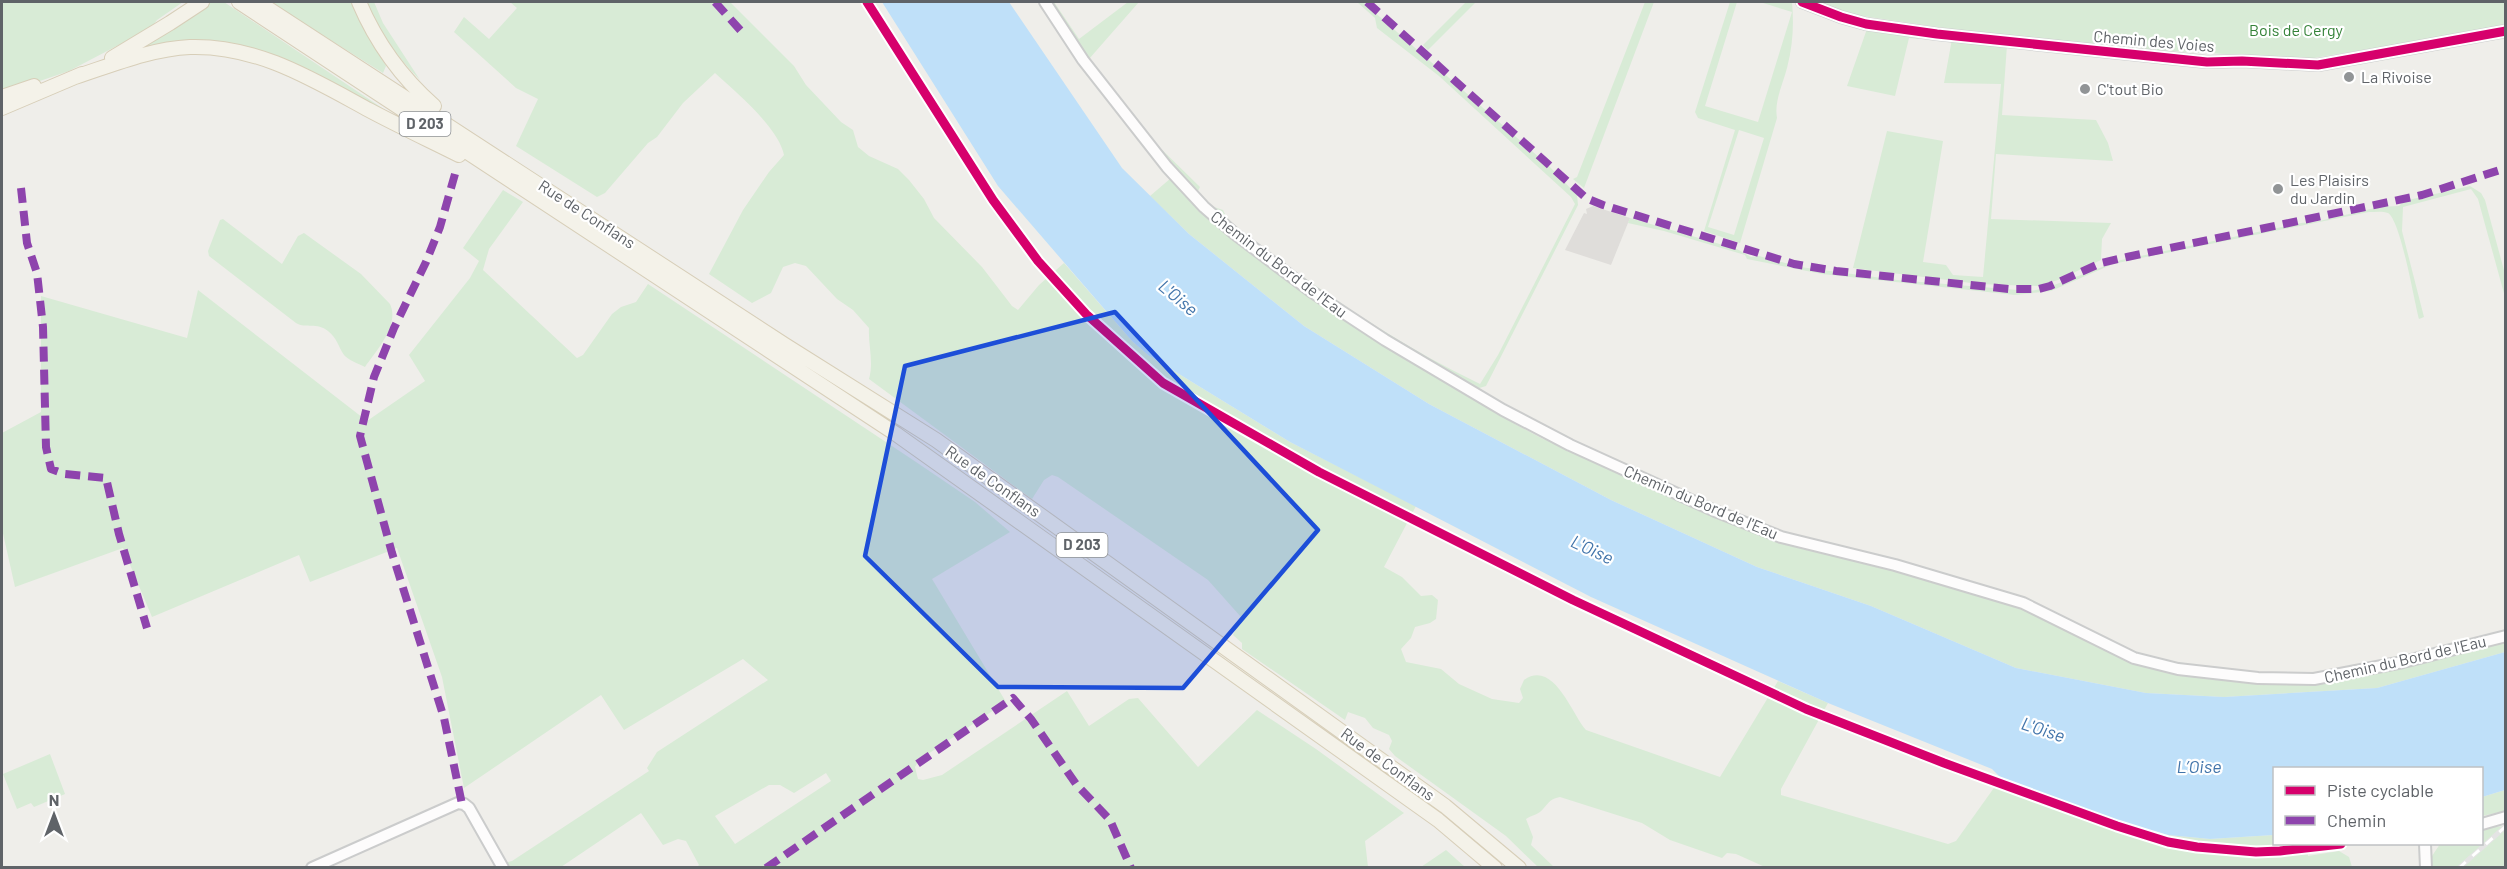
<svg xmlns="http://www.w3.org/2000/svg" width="2507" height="869" font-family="Barlow,sans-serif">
	<rect width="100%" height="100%" fill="#efeeea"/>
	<path fill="#dfddda" d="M1593,206L1630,218L1611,265L1565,250L1584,213L1587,214L1586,209Z"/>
	<path fill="#d8ebd6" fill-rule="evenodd" d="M2,2H183L157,20L151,28L69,71L2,94Z
		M211,2H224L385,110L384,111L288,61L246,47L140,49Z
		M270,2H352L386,66L383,73Z
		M367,2H374L383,23L420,80C396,56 380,32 367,2Z
		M510,2H730L794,66L806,85L841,122L853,130L858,147L869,156L898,169L909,180L924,199L934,218L982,267L1012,306L1018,310L1039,285L1064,263L1132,341L1148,355L1290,442L1416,506L1384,567L1402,577L1421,596L1432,595L1438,600L1436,619L1430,623L1415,627L1411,638L1401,649L1406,662L1441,669L1459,684L1492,699L1519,703L1523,698L1520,689L1524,680C1554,659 1572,715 1586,730L1720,777L1778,681L1828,703L1781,789V795L1948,844L1956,841L2001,778L2127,824L2168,835L2210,839L2274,835V844H2307L2308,856L2339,851L2349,857L2352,867H1765L1736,854L1727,853L1722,858L1670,840L1642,823L1560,797C1548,799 1548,805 1540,812C1536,815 1530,816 1526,819L1533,837L1531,845L1554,867H1538L1506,836L1395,756L1389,749L1392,741L1389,735L1373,728L1365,718L1348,712L1345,720L1242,649V643L1233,635L1241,617L1208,580L1058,477L1052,475L1044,480L1032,499L869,379C874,362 868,345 869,328L853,310L837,299L806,266L795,263L783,267L771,293L752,303L709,274L743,210L769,172L784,155C779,128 735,91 715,73L683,103L657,137L648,143L605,193L597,197L516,146L538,99L516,88L454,32L464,17L489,39L517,8Z
		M1049,2H1054L1079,39L1128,2H1139L1089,59L1150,138L1200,187L1197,193L1211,206L1223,210C1231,229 1263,249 1281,261C1344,307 1409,350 1480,384L1498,355L1575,204L1571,197L1439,76L1377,28L1375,18L1357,2H1363L1549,166L1577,195L1578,205L1486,386L1476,389L1324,298L1212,212L1123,109Z
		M1466,2H1476L1428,50L1423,45Z
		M1645,2H1654L1584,188L1573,179L1577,177Z
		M1730,2H1737L1705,106L1758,122L1792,12L1760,2H1792C1794,24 1793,45 1787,68C1783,84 1774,101 1777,118L1740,243L1704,231L1735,130L1698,118L1695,112ZM1739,130L1764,138L1734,235L1708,227Z
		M1813,2H2505L2506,26L2308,59L2056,44L1848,14Z
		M1868,26L1914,34L1919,39L1909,38L1895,96L1847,86Z
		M1952,39L2007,45L2002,115L2096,120L2108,143L2113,161L1996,154L1991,219L2111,223L2102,239L2101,260L2058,280L2037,286L1979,284L1853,268L1887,131L1943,141L1923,262L1946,265L1953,275L1983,277L2001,84L1944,83Z
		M1171,178L1229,233L1515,424L1543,439L1569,447L1713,512L2022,605L2133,659L2285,681L2505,636V652L2377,688L2224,697L2146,693L2016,668L1871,606L1757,567L1611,500L1429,404L1304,326L1189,234L1150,196Z
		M2470,186L2481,193L2485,200L2505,274V297L2478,199L2471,189L2403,207L2402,231L2424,317L2419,319C2414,301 2401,221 2388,213C2383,211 2375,212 2369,212L2141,258L2113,264L2051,291L2015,295L1822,274L1747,259L1745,255L1664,231L1628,223L1630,218L1737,249L1751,257L1759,256L1800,267L1897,280L2030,291L2046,288L2121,260L2301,223L2315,222L2379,207L2399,206L2404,201Z
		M503,190L523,202L489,249L483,270L577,358L583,355L612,314L621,307L636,302L648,284L916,462L975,502L1010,532L932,579L1006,702L919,760L915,767L918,779L923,780L942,775L1067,691L1089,726L1129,699L1138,698L1198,767L1257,710L1316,749L1404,813L1365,841L1368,867H697L699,865L686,841L678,839L663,845L641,813L561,867H507L504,863L512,861L649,771L647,768L657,752L768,680L743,659L624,730L601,695L464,788L442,677L397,548L310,582L299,555L152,617L123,548L15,587L2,529V433L41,412V296L187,338L198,290L367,421L425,381L409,355L470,278L479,261L463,248ZM826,773L831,781L735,844L715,816L769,785H780L794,793Z
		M223,219L282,264L298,236L304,233L361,274L390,304C400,325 376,351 365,367C359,364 348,360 344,355C338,346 337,338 328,331C317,322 306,329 296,323L209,256L208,251L220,220Z
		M50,754L65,794L34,807L31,803L17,809L3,774Z
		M2505,790V811L2482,816V797Z
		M2505,826V867H2431L2432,856L2440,844H2482V828Z
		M1446,850L1465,867H1421Z"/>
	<path fill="#bfe0f9" d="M882,2H1009L1122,168L1189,234L1304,326L1429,404L1611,500L1757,567L1871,606L2016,668L2146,693L2224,697L2377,688L2505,652V790L2482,797V768H2274V835L2210,839L2168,835L2127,824L2001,778L1992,769L1828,703L1591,597L1290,442L1148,355L1132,341L998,186Z"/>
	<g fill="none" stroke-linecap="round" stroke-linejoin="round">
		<defs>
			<path id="minor" d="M1045,2L1083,60L1167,167L1204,207L1235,234L1312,292L1385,340L1503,410L1570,445L1715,511L1781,537L1895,565L2023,603L2134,658L2178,669L2258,678L2314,679L2403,662L2506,636
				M1802,2L1841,17L1866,24L1937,34L2207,62L2242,61L2318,65L2506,31
				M2482,824L2506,817
				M2425,844L2426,868
				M312,868L458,803L464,804L469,808L503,868"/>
			<path id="major" d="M239,2L896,434L1438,820L1495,868
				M258,2L785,345L936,440L1445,806L1519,868
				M359,2C376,42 401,77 434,106
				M112,58L170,23L202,2
				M75,77C112,65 150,49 190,47C257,45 312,79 369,110C399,126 429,140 459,155
				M2,97L34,86
				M2,108L82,74"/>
		</defs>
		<use href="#minor" stroke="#cbcccc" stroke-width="14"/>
		<use href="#major" stroke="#d7ceb8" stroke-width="16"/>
		<use href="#minor" stroke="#fdfcfc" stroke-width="10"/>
		<use href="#major" stroke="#f4f2e9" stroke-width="14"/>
		<defs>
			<path id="rail" d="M2459,868L2506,826"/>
		</defs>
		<use href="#rail" stroke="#e4e4e4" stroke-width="5"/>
		<use href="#rail" stroke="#fff" stroke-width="3" stroke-dasharray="9" stroke-linecap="butt"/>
		<path stroke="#8e44ad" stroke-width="8" stroke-dasharray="15 8" stroke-linecap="butt" d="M715,2L741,31
			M1367,2L1586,198L1603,205L1794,264L1836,271L2009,289H2039L2050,286L2101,263L2127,257L2422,195L2506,168
			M455,174L440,227L426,262L394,328L374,377L360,436L392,553L444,718L462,804
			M21,188L27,243L37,273L43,327L46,447L51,469L65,474L106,478L119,534L147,628
			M766,868L1013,698L1031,719L1076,784L1110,820L1131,868"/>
		<defs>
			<path id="cycleway" d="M867,2L993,200L1038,261L1086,314L1163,383L1319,472L1573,600L1806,709L1944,763L2117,826L2168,842L2197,847L2256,852L2280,851L2341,844
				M1802,2L1841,17L1866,24L1937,34L2207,62L2242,61L2318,65L2506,31"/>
		</defs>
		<use href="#cycleway" stroke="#fff" stroke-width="13"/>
		<use href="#cycleway" stroke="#d6006c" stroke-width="9"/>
	</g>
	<path fill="#1d4ed8" fill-opacity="0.2" stroke="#1d4ed8" stroke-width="4.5" stroke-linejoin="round" d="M1115,312L1318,530L1183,688L998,687L865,556L905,366Z"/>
	<g fill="#919496" stroke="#fff" stroke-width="2">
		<circle cx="2349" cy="77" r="6"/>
		<circle cx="2085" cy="89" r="6"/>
		<circle cx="2278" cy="189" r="6"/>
	</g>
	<g text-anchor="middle" stroke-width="4.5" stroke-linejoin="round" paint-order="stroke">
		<g fill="#fff" stroke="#8f9295" stroke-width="1.5">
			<rect x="399.5" y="112" width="51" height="24" rx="4.5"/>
			<rect x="1056.5" y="533" width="51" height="24" rx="4.5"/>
		</g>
		<g font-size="15" font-weight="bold" fill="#5f6368">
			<text x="425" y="129">D 203</text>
			<text x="1082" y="550">D 203</text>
		</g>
		<g font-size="16" fill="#348238" stroke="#fff">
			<text x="2296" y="36">Bois de Cergy</text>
		</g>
		<g font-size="16" fill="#5f6368" stroke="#fff">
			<text transform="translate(2154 41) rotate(5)" y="6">Chemin des Voies</text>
			<text transform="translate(587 214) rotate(33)" y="6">Rue de Conflans</text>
			<text transform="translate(1279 264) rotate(37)" y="6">Chemin du Bord de l'Eau</text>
			<text transform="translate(993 481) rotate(35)" y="6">Rue de Conflans</text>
			<text transform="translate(1701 502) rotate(23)" y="6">Chemin du Bord de l'Eau</text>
			<text transform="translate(2405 659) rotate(-13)" y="6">Chemin du Bord de l'Eau</text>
			<text transform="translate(1388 764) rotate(36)" y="6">Rue de Conflans</text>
		</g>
		<g font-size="16" fill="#5f6368" stroke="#fff" text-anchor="start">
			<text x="2361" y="83">La Rivoise</text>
			<text x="2097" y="95">C'tout Bio</text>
			<text x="2290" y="186">Les Plaisirs<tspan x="2290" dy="18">du Jardin</tspan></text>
		</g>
		<g font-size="18" font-style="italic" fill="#4174aa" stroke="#fff">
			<text transform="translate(1178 298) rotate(40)" y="6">L'Oise</text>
			<text transform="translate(1592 550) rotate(25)" y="6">L'Oise</text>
			<text transform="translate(2043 730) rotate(18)" y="6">L'Oise</text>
			<text x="2199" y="773">L’Oise</text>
		</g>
	</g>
	<rect width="2507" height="869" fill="none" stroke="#5f6368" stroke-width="6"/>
	<rect x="2273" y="767" width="210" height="78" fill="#ffffff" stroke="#bfc1c3" stroke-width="1.5"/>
	<rect x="2285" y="786" width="30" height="9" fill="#d6006c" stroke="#bfc1c3" stroke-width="1.5"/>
	<text x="2327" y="797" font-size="18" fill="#5f6368">Piste cyclable</text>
	<rect x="2285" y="816" width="30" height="9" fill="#8e44ad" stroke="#bfc1c3" stroke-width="1.5"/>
	<text x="2327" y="827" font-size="18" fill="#5f6368">Chemin</text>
	<g transform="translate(54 815)" stroke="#ffffff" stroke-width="4.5" paint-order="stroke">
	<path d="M0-4.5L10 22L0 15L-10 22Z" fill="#5f6368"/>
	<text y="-9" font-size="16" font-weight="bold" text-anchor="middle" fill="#5f6368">N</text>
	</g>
</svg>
